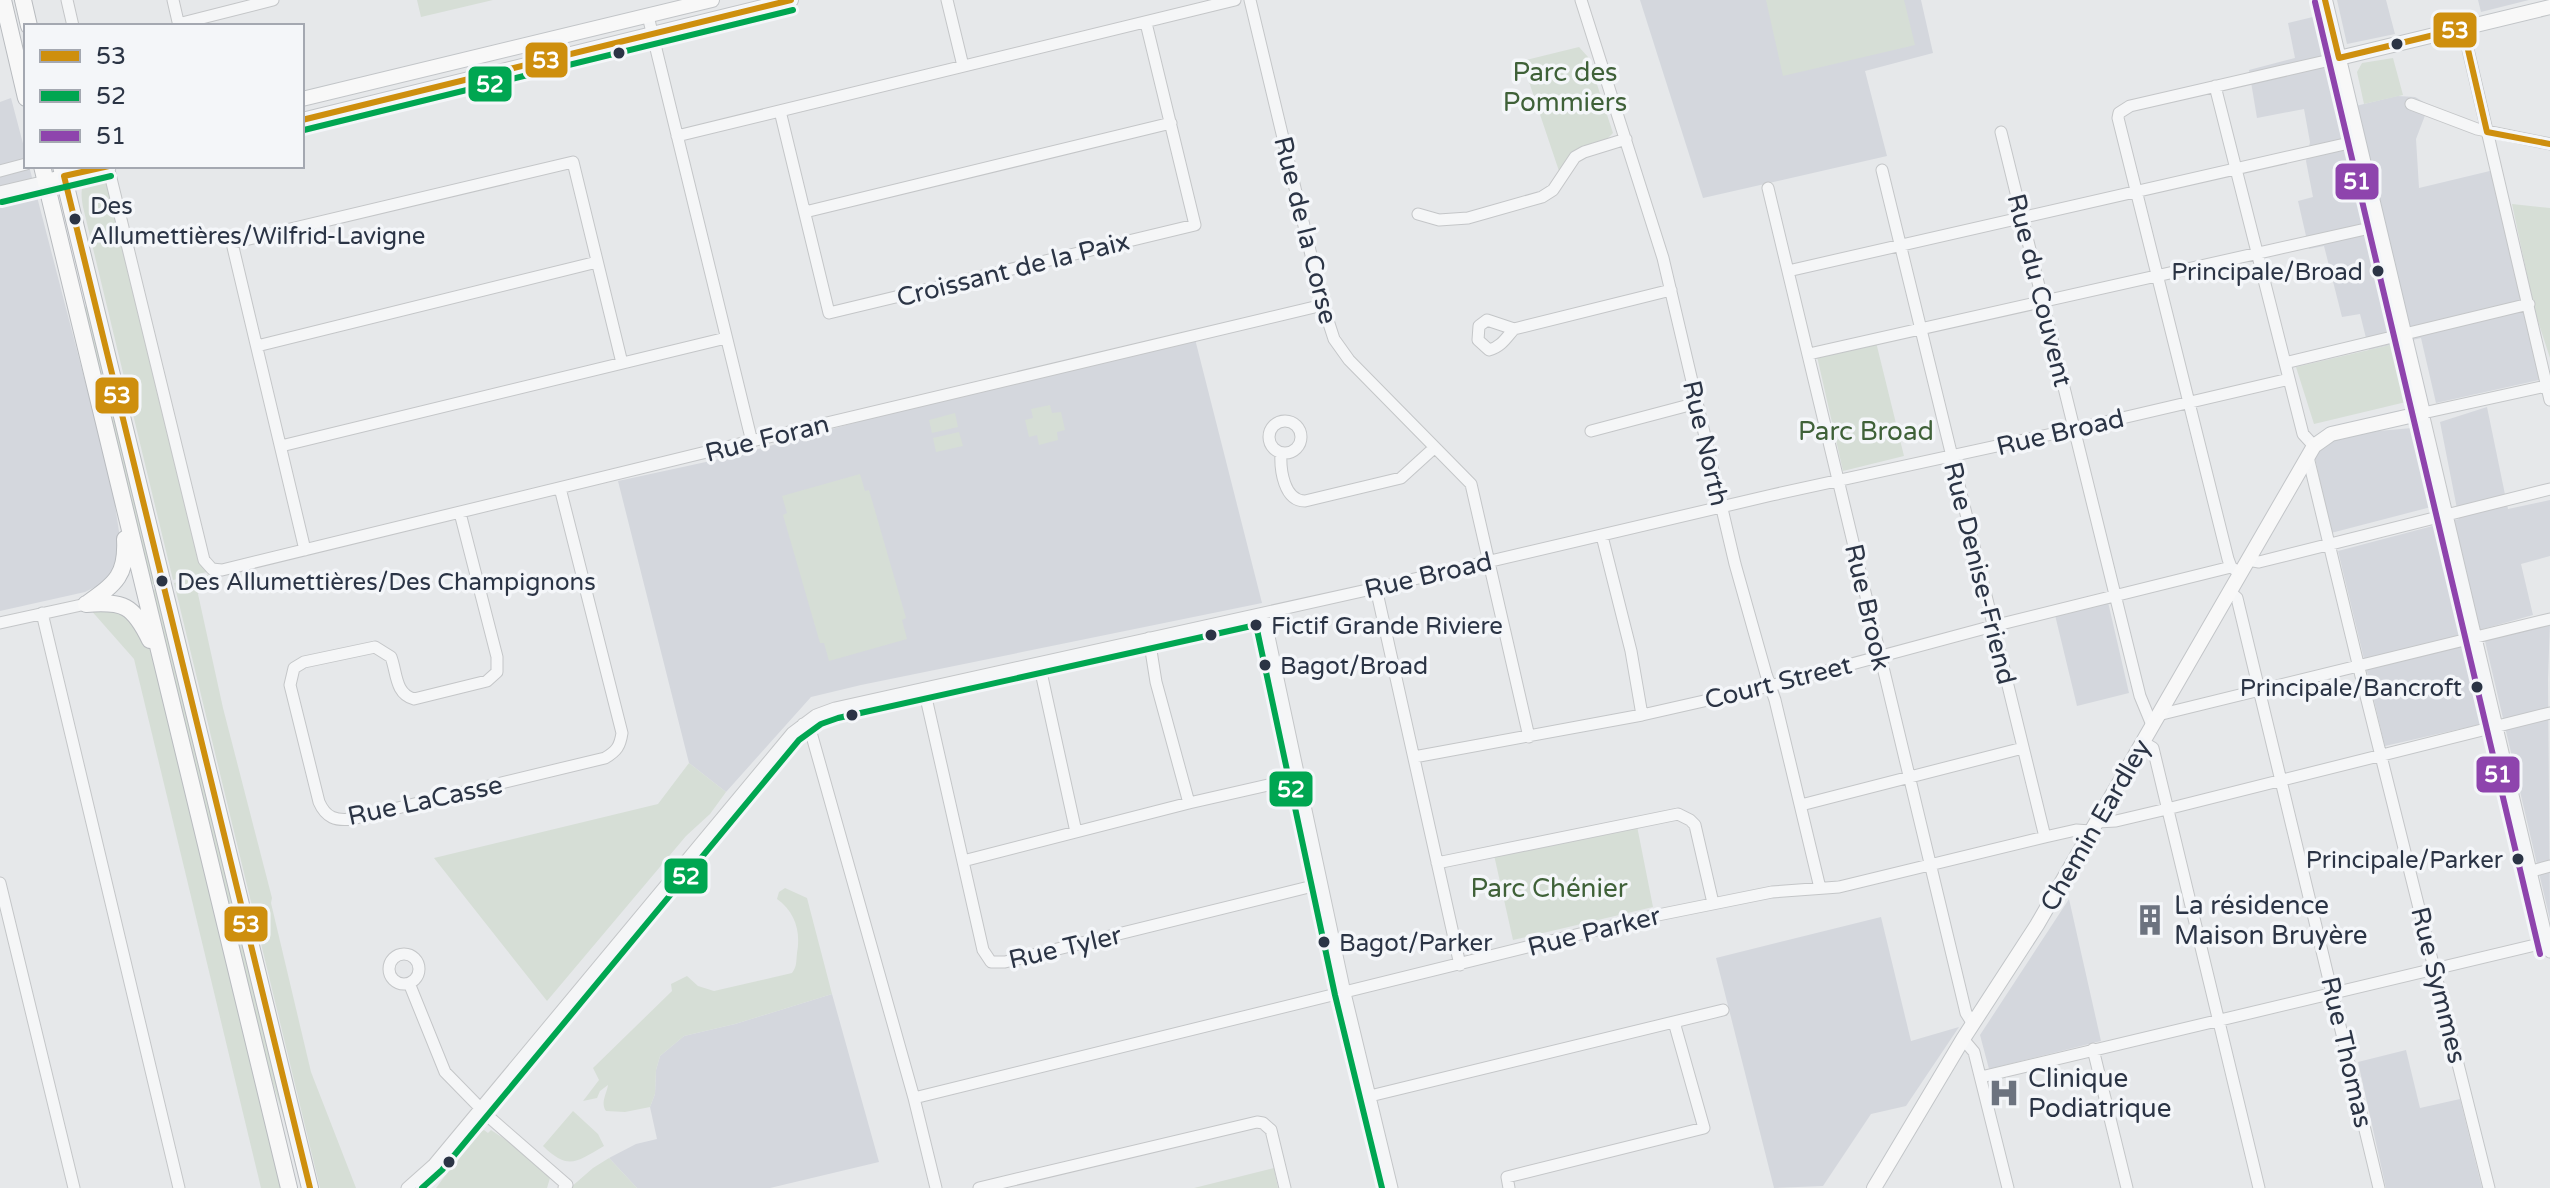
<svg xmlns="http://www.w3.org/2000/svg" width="2550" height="1188" font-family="'Varela Round',sans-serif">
	<rect width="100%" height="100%" fill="#e6e8ea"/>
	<path fill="#d4d7dd" d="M1640,0H1921L1933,53L1865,71L1887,156L1703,198Z
		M2337,0H2386L2395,34L2347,44Z
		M2478,0H2529L2481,12Z
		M2317,16L2339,110L2397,96L2415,97L2429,105L2416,139L2419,188L2494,170L2539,380L2436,403L2421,338L2369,350L2360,314L2342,317L2324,246L2309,249L2298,201L2313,197L2306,161L2310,142L2304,109L2257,118L2249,70L2295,58L2288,23Z
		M11,98L26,155V166H29L112,485L120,538L117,569L99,585L85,592L0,611V102Z
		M1195,339L1262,603L861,685L811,697L726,792L689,763L618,481L729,457L898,411Z
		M2487,407L2508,509L2550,500V556L2521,564L2533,615L2465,634L2486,723L2385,746L2338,551L2459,519L2440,422Z
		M2412,428L2431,507L2331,533L2315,458L2320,448L2334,435Z
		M2108,602L2129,693L2077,706L2055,615Z
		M2550,622L2548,679L2550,920L2485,641Z
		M2069,899L2101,1041L1989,1069L1980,1035Z
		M1881,917L1911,1041L1959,1027L1906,1106L1871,1114L1823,1186L1774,1188L1716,958Z
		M832,994L879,1162L770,1188H637L609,1158L636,1144L657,1139L650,1107L655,1094L656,1070L660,1056L684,1036L735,1024Z
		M2406,1050L2420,1108L2460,1099L2482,1188H2386L2358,1062Z"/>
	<path fill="#d6ded6" d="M417,0H493L421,17Z
		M1766,0H1904L1915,45L1783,76Z
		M1579,47L1588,57L1613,133L1606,140L1573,152L1559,171L1522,61Z
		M2393,58L2403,95L2364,104L2357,72L2362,63Z
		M103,174L108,178L202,566L207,572L173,580L83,207C81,195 80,187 88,177Z
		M2512,204L2550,208V358L2535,312Z
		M88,306L159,583L151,585L84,307Z
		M1875,338L1904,456L1843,471L1816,352Z
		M2394,344L2406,402L2314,424L2296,367Z
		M1050,405L1052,413L1061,412L1065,430L1057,432L1058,440L1039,445L1037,435L1029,437L1025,420L1033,418L1031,409Z
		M955,413L958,427L932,433L929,420Z
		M959,432L963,446L936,452L933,438Z
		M860,474L865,491L869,490L906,618L902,620L907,639L829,661L824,643H820L783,515L787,513L782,496Z
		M211,574L198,594L223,708L272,898L271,903L311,1072L356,1188H320L174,583Z
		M160,588L288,1117L284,1118L262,1050L152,590Z
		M89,608L134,614L153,652L283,1188H261L134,659Z
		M689,763L726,792L710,814L686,836L547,1001L434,858L658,804Z
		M1637,826L1653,907L1513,940L1494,855Z
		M785,888L807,898L832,994L735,1024L684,1036L660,1056L656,1070L655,1094L650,1107L625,1112L606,1111C600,1103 607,1093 608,1085L600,1091L597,1098L583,1101L599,1080L593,1068L672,991L671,984L687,976L698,986L714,991L792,973C797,966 796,962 797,953C801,931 795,912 777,899L779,892Z
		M573,1111L598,1134L604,1146C576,1162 569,1171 543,1146Z
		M484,1130L488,1133L491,1130L544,1165L550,1178L547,1188H436L476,1134Z
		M609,1158L637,1188H570L593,1168Z
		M1274,1168L1278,1188H1194Z"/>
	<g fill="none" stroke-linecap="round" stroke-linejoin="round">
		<defs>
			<path id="minor" d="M67,0L73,26
				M173,0L179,26
				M947,0L963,66
				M1250,0L1323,305L1334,339L1349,360L1471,484L1529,737
				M1581,0L1663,258L1735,564L1766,674L1775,700L1820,888
				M648,16L752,442
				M178,24L273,0
				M2463,28L2550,400
				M2215,86L2303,434L2314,446
				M2411,104L2477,129L2550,144
				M780,111L829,313L1195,225L1146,23
				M2001,132L2140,696L2152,725
				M677,136L1235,0
				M108,166L204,560L212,569L222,570C589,481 955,390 1323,305
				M1882,170L2045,837
				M0,171L26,164
				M1768,188L1966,1013L1973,1024
				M0,192L46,181
				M805,212L1171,123
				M1418,214L1439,220L1468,218L1542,197L1553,190L1575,157L1584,152L1626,139
				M1788,271L2358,141
				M1514,329C1506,338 1501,347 1489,350L1478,340L1479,326L1487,320L1514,329L1671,290
				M257,346L597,262
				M1809,354L2379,226
				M2285,363L2529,304
				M2546,386L2423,413L2550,952
				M1269 437a16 16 0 1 1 32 0a16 16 0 1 1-32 0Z
				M1591,431L1697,403
				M281,446L726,338
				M1281,453C1280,470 1284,501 1305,501L1401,478L1434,448
				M2308,457L2360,672L2489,1188
				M460,513L497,657V672L487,681L414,699C395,694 397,673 391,657L375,647L304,662L294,668L290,685L319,802C326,818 336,821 352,819L605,758C617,751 620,746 622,733L560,488
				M1602,536L1631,651L1642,715
				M305,550L232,243L573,162L622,363
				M2248,560L2259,562L2550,489
				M2237,571L2231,567L2228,559L2118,118L2119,113L2130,106L2339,58
				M1376,588L1460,965
				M2230,592L2237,598L2379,1188
				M42,613L179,1188
				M1264,613L1345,993L1392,1188
				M0,623L86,604
				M1149,638L1156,682L1189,803
				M1039,663L1076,832
				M924,689L983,950L991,962H1005L1321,884
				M2158,715L2550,619
				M803,724L810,729L914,1098L936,1188
				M2143,742L2153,748L2259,1188
				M1414,757L1642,715L1770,686L1993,626L2231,567
				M1801,805L2023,748
				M2097,822L2116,821L2167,809L2550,713
				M963,861L1189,803L1299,778
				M1437,863L1678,814L1690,820L1695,825L1713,903
				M2532,871L2550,866
				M0,883L74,1188
				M389 969a15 15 0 1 1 30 0a15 15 0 1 1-30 0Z
				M409,983L445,1072L489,1117L567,1185L564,1188
				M1963,1039L1974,1052L2008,1188
				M2093,1049L2127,1188
				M1981,1077L2548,942
				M1370,1096L1723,1010
				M914,1098L1653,916L1772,892L1839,887L2045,837L2076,830L2091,831
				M407,1188L434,1164L792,733L816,715L835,708L1376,588L1772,495L2075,429L2289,379
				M422,1188L432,1169
				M979,1188L1257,1122L1263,1123L1271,1130L1285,1188
				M1509,1188L1507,1177L1704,1128L1674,1022"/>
			<path id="major" d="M2339,58L2550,7
				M302,99L712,0
				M302,120L791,0
				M46,181L109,166
				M1874,1188L1963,1039L2037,925L2314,446L2331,434L2423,413L2325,0"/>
			<path id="highway" d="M3,0L26,98
				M23,0L29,26
				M42,166L289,1188
				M61,166L310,1188
				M88,603C116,583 127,575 125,539
				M86,604C124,601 133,605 150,640"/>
		</defs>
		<use href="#minor" stroke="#c4c6c8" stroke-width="13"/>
		<use href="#major" stroke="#c2c5c8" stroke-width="16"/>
		<use href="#highway" stroke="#b8bbbf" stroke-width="18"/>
		<use href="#minor" stroke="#f5f6f7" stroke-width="11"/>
		<use href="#major" stroke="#f8f8f8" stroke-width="14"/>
		<use href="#highway" stroke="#f8f8f8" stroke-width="16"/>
		<defs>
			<path id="bus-1" d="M2325,0L2339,58L2463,28L2487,132L2550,144
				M302,120L791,0
				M109,166L64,176L310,1188"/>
			<path id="bus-2" d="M304,130L793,10
				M2,202L111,176
				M422,1188L442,1170L799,740L821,724L838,718L1256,625L1335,995L1382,1188"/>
			<path id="bus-3" d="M2315,2L2540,954"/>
		</defs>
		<use href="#bus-1" stroke="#f4f6f9" stroke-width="12"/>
		<use href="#bus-2" stroke="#f4f6f9" stroke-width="12"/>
		<use href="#bus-3" stroke="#f4f6f9" stroke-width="12"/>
		<use href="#bus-1" stroke="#ce8f0e" stroke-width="6"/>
		<use href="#bus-2" stroke="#00a651" stroke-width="6"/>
		<use href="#bus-3" stroke="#8e44ad" stroke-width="6"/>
	</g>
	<defs>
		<symbol id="building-bare" viewBox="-9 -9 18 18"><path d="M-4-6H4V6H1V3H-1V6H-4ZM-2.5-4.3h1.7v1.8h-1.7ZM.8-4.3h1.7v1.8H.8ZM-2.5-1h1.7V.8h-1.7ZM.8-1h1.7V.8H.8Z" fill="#6c737f" stroke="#f4f6f9" stroke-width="2.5" paint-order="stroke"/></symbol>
		<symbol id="hospital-bare" viewBox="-9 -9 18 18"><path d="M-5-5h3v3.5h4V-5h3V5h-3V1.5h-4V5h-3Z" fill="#6c737f" stroke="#f4f6f9" stroke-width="2.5" paint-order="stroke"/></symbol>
	</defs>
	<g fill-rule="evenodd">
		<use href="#building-bare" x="2128" y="898" width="44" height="44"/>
		<use href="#hospital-bare" x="1982" y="1071" width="44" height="44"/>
	</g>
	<g fill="#2b3445" stroke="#f4f6f9" stroke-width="3">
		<circle cx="2397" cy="44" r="7"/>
		<circle cx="619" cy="53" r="7"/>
		<circle cx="75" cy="219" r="7"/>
		<circle cx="2378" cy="271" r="7"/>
		<circle cx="162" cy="581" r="7"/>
		<circle cx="1256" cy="625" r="7"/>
		<circle cx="1211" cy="635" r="7"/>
		<circle cx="1265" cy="665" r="7"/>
		<circle cx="2477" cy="687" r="7"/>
		<circle cx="852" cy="715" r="7"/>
		<circle cx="2518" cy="859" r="7"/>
		<circle cx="1324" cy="942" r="7"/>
		<circle cx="449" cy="1162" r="7"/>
	</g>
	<g text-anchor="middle" stroke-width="7" stroke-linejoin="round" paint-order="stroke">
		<g font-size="24" fill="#2b3445" stroke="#f4f6f9" text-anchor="start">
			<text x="90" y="214">Des<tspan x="90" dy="30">Allumettières/Wilfrid-Lavigne</tspan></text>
			<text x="2363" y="280" text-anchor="end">Principale/Broad</text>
			<text x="177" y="590">Des Allumettières/Des Champignons</text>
			<text x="1271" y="634">Fictif Grande Riviere</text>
			<text x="1280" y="674">Bagot/Broad</text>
			<text x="2462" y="696" text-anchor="end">Principale/Bancroft</text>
			<text x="2503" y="868" text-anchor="end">Principale/Parker</text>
			<text x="1339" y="951">Bagot/Parker</text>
		</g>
		<g font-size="26" fill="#3f6138" stroke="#f4f6f9">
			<text x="1565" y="81">Parc des<tspan x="1565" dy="30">Pommiers</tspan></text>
			<text x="1866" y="440">Parc Broad</text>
			<text x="1549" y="897">Parc Chénier</text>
		</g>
		<g font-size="26" fill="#2b3445" stroke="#f4f6f9">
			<text transform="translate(1306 230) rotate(76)" y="9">Rue de la Corse</text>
			<text transform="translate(1013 269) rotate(-14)" y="9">Croissant de la Paix</text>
			<text transform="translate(2040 290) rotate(76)" y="9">Rue du Couvent</text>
			<text transform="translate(2060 432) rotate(-13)" y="9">Rue Broad</text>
			<text transform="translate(767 438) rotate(-14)" y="9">Rue Foran</text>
			<text transform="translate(1706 443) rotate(77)" y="9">Rue North</text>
			<text transform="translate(1980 573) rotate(76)" y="9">Rue Denise-Friend</text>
			<text transform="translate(1428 575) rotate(-13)" y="9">Rue Broad</text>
			<text transform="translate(1868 607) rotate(77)" y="9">Rue Brook</text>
			<text transform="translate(1778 682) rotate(-14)" y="9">Court Street</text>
			<text transform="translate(425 800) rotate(-12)" y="9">Rue LaCasse</text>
			<text transform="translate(2095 825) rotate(-60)" y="9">Chemin Eardley</text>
			<text transform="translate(1594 931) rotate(-14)" y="9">Rue Parker</text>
			<text transform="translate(1065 947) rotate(-13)" y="9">Rue Tyler</text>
			<text transform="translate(2439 985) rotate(76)" y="9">Rue Symmes</text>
			<text transform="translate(2347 1052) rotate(77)" y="9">Rue Thomas</text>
		</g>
		<g font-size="26" fill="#2b3445" stroke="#f4f6f9" text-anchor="start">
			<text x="2174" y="914">La résidence<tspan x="2174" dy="30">Maison Bruyère</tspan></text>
			<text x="2028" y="1087">Clinique<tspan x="2028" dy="30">Podiatrique</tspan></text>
		</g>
	</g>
	<g stroke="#f4f6f9" stroke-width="3">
		<rect x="2432" y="11" width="46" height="38" rx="8" fill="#ce8f0e"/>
		<rect x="524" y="41" width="45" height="38" rx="8" fill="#ce8f0e"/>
		<rect x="467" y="65" width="46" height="38" rx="8" fill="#00a651"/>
		<rect x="2334" y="162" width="46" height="39" rx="8" fill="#8e44ad"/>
		<rect x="94" y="376" width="46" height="39" rx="8" fill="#ce8f0e"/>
		<rect x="2475" y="755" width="46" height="39" rx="8" fill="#8e44ad"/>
		<rect x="1268" y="770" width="46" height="38" rx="8" fill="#00a651"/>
		<rect x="663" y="857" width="46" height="38" rx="8" fill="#00a651"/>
		<rect x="223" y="905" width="46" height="38" rx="8" fill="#ce8f0e"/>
	</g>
	<g font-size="22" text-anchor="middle" font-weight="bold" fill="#fff">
		<text x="2455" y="38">53</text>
		<text x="546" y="68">53</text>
		<text x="490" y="92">52</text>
		<text x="2357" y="189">51</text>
		<text x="117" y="403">53</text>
		<text x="2498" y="782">51</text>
		<text x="1291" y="797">52</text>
		<text x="686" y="884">52</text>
		<text x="246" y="932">53</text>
	</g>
	<rect x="24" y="24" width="280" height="144" fill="#f4f6f9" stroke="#a4a8b1" stroke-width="2"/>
	<rect x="40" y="50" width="40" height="12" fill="#ce8f0e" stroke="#a4a8b1" stroke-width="2"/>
	<text x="96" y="64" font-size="24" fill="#2b3445">53</text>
	<rect x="40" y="90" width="40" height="12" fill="#00a651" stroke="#a4a8b1" stroke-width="2"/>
	<text x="96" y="104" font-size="24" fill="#2b3445">52</text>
	<rect x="40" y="130" width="40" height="12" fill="#8e44ad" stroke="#a4a8b1" stroke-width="2"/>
	<text x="96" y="144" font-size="24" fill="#2b3445">51</text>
</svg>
